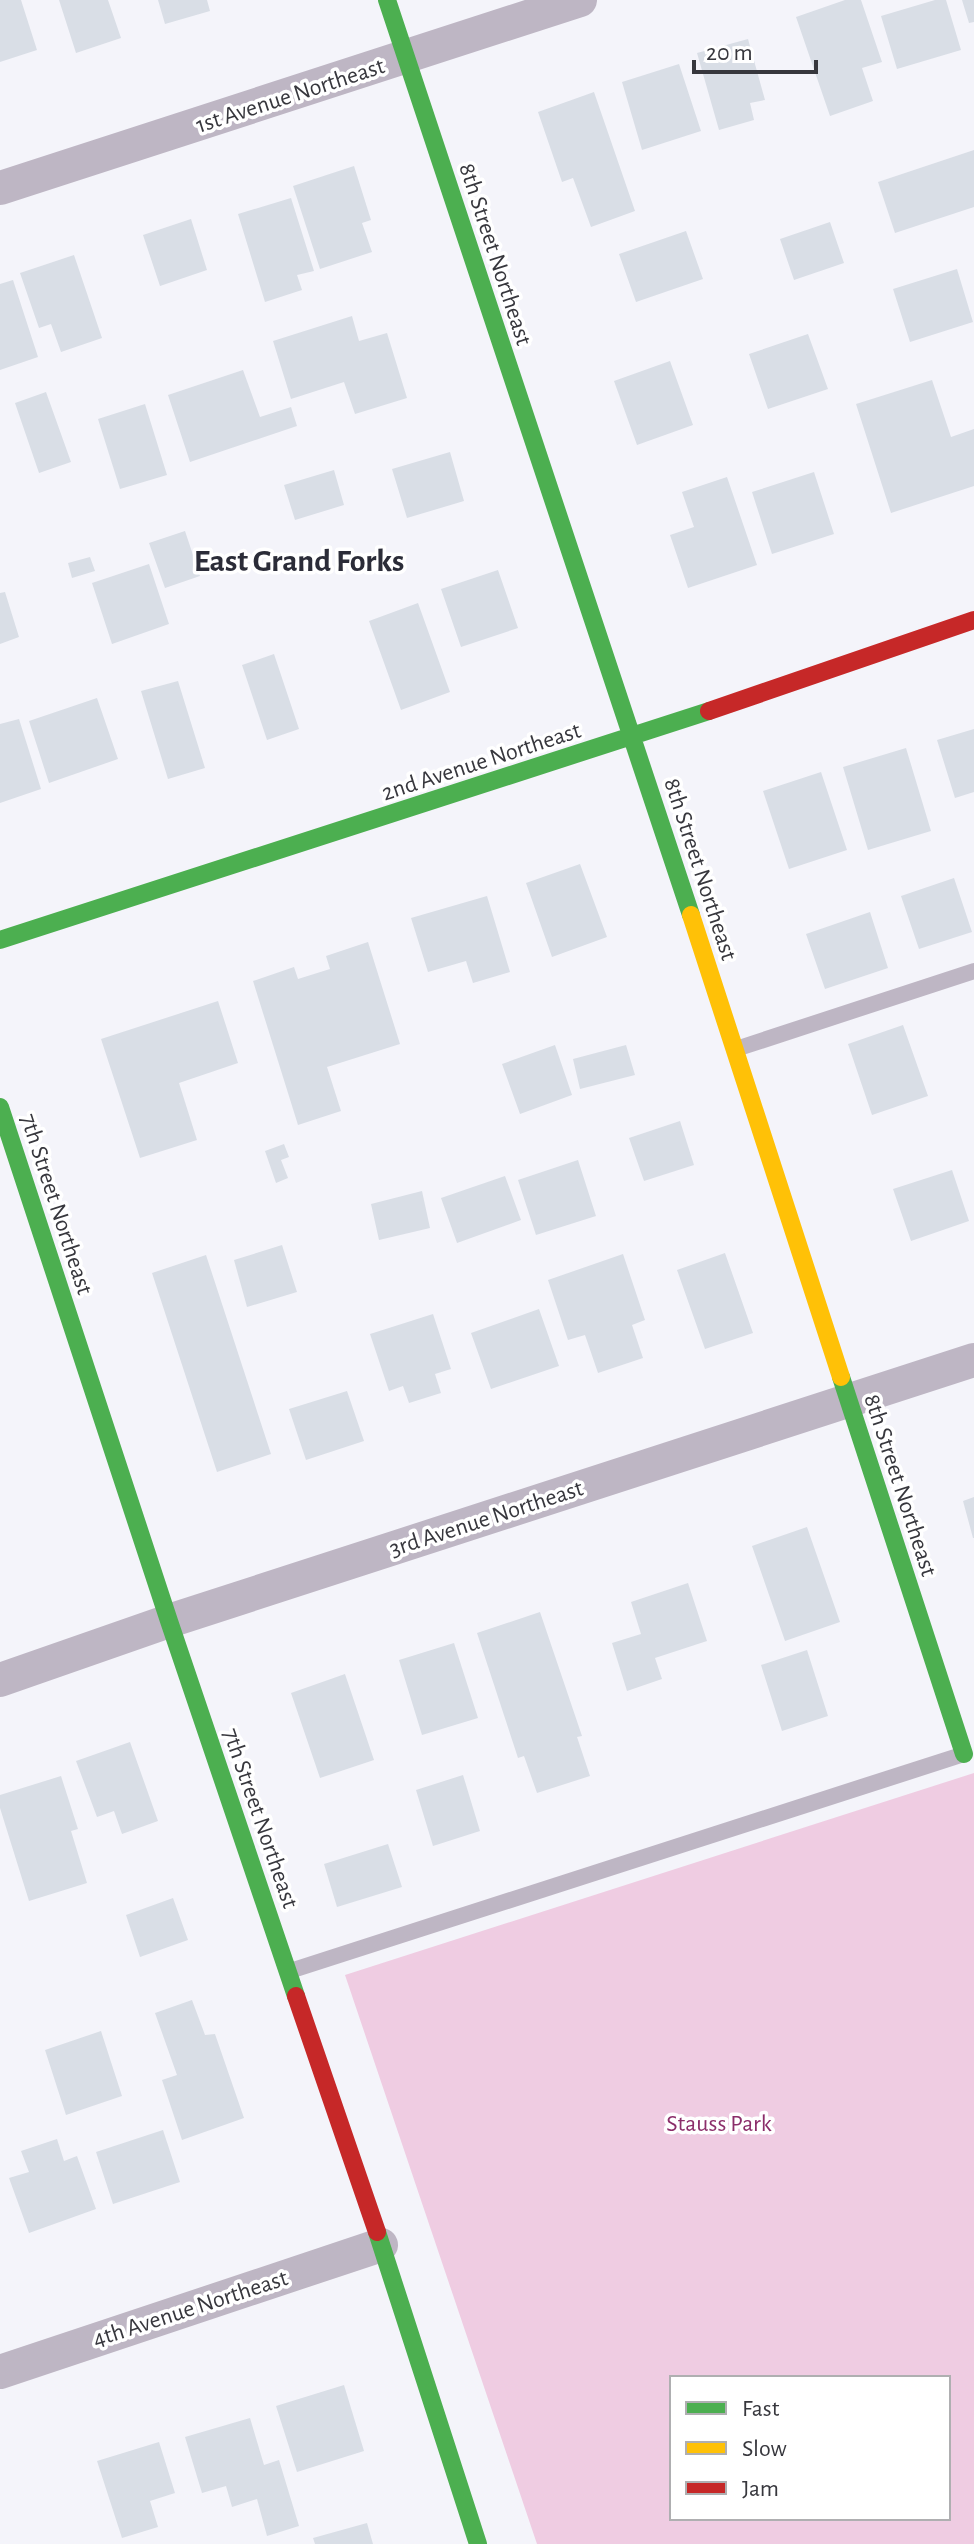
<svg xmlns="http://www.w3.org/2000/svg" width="974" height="2544" font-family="'Alegreya Sans',sans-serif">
	<rect width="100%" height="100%" fill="#f4f4fa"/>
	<path fill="#efcce2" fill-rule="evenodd" d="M974,1773V2544H537L345,1975ZM672,2378H948V2518H672Z"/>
	<path fill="#d9dee6" d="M0,0H21L37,50L0,62Z
		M59,0H108L121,38L76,53Z
		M158,0H207L210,11L165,24Z
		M845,0H861L882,62L862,68L873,101L830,116L796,17Z
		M935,0H946L961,50L897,69L881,16Z
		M962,0H974V22L969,23Z
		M748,39L765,100L750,103L754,120L719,130L697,53Z
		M679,64L701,131L642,150L622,82Z
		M594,92L635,211L591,227L573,178L562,182L538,112Z
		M974,150V207L895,233L878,182Z
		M354,166L371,220L362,223L372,252L320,269L293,186Z
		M291,198L314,271L297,275L302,290L265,302L238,214Z
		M191,219L207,270L160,286L143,235Z
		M830,222L844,263L794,280L780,239Z
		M686,231L703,279L636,302L619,254Z
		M74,255L102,338L61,352L51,324L39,328L20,273Z
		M957,269L973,322L910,342L893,289Z
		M13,280L38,357L0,370V284Z
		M352,316L359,341L387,333L407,398L355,414L344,382L291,399L273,341Z
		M808,334L828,389L768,409L749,354Z
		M670,361L693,425L637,445L614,381Z
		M243,370L260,417L291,407L297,426L190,462L168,395Z
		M932,380L951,437L974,429V486L891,513L856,404Z
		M46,392L71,462L39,473L15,403Z
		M145,404L167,475L120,489L98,419Z
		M450,452L464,501L407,518L392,469Z
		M334,470L344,505L295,520L284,485Z
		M814,472L834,534L772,554L752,492Z
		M727,477L757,565L688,588L670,535L694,527L682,492Z
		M185,531L200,576L165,588L149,543Z
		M90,557L95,571L72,578L68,563Z
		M149,564L169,624L112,644L92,583Z
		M498,570L518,628L461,647L441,589Z
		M5,592L19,637L0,644V593Z
		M418,603L450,692L401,710L369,621Z
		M274,654L299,729L267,740L242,665Z
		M178,681L205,768L168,779L141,691Z
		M97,698L118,759L49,783L29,721Z
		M19,719L41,789L0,803V724Z
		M974,729V792L955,798L937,740Z
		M906,748L931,831L868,850L843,767Z
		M821,772L847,850L789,869L763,791Z
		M580,864L607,937L552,957L526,883Z
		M954,878L972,932L919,949L901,896Z
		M487,896L510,972L473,983L466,961L428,972L411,918Z
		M870,912L888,968L825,989L806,934Z
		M368,942L400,1044L327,1067L341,1111L298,1125L253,981L294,967L298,979L330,969L326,956Z
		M218,1001L238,1063L179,1083L197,1140L140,1158L101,1039Z
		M903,1025L928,1096L872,1115L848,1044Z
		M555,1045L572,1095L520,1114L502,1064Z
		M626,1045L635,1075L580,1089L573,1059Z
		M680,1121L694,1165L644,1181L629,1138Z
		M284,1144L289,1157L281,1160L288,1178L276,1183L265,1151Z
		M578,1160L596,1216L536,1235L518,1180Z
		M952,1170L969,1221L911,1241L893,1189Z
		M505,1176L521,1220L457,1243L441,1198Z
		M422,1191L430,1228L379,1240L371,1204Z
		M282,1245L297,1292L247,1307L234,1260Z
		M725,1253L753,1333L705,1349L677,1270Z
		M623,1254L645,1320L632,1325L643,1358L598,1373L585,1335L568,1340L548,1280Z
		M206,1255L271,1454L217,1472L152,1273Z
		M539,1309L559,1366L491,1389L471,1333Z
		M433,1314L451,1369L435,1374L441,1393L409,1403L403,1386L389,1391L370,1334Z
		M347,1391L364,1441L306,1460L289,1409Z
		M974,1497V1538H973L963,1501Z
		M807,1527L840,1622L785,1641L752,1546Z
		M688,1583L707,1641L655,1658L662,1679L627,1691L612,1643L641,1634L631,1602Z
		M540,1612L582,1736L577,1737L590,1776L537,1793L524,1756L518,1758L477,1633Z
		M454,1643L478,1718L422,1735L399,1660Z
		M807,1650L828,1716L782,1731L761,1665Z
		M345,1674L374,1760L320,1778L291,1693Z
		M130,1742L158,1821L122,1834L114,1811L97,1817L76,1761Z
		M463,1775L480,1831L433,1846L416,1790Z
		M61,1776L78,1829L71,1831L87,1883L29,1901L0,1808V1795Z
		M388,1844L402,1887L337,1907L324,1864Z
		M173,1898L188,1940L140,1957L126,1915Z
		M192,2000L205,2035L215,2034L244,2118L182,2140L162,2080L177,2075L155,2013Z
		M101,2031L122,2096L66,2115L45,2050Z
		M163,2130L180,2182L113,2204L96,2152Z
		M57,2139L64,2161L77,2156L96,2209L29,2233L9,2178L29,2172L21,2151Z
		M344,2385L364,2451L297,2472L276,2406Z
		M250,2418L264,2465L279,2460L299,2526L267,2536L257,2499L232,2507L226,2486L202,2493L185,2437Z
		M159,2442L175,2493L150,2501L158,2527L122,2538L97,2461Z
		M367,2523L373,2544H315L313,2538Z"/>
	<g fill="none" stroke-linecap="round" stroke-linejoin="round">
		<path stroke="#beb6c4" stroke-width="16" d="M736,1049L974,971
			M290,1971L961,1755"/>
		<path stroke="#beb6c4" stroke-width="34" d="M0,188L580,0
			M0,1680L169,1621L974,1360
			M0,2372L381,2245"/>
		<path stroke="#4caf50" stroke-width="18" d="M387,0L691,915
			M0,940L709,711
			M0,1107L169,1621L296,1996
			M841,1377L964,1754
			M377,2232L478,2544"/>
		<path stroke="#ffc107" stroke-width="18" d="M691,915L841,1377"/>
		<path stroke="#c62828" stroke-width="18" d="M709,711L974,620
			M296,1996L377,2232"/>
	</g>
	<g text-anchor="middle" stroke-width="7" stroke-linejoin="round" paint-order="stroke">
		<g font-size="24" fill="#37373d" stroke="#fff">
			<text transform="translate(290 95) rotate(-18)" y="8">1st Avenue Northeast</text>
			<text transform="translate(496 254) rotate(72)" y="8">8th Street Northeast</text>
			<text transform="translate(481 761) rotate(-18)" y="8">2nd Avenue Northeast</text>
			<text transform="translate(701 869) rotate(72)" y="8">8th Street Northeast</text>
			<text transform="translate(57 1204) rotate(72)" y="8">7th Street Northeast</text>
			<text transform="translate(901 1485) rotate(72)" y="8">8th Street Northeast</text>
			<text transform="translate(486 1518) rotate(-18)" y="8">3rd Avenue Northeast</text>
			<text transform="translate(261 1818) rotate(71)" y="8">7th Street Northeast</text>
			<text transform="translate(190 2308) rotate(-18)" y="8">4th Avenue Northeast</text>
		</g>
		<g font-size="24" fill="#8b2d6a" stroke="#fff">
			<text x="719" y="2131">Stauss Park</text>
		</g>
		<g font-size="32" font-weight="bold" fill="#2b2c38" stroke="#fff">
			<text x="299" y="571">East Grand Forks</text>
		</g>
	</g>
	<rect x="670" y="2376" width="280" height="144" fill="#ffffff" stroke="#afafb1" stroke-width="2"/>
	<rect x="686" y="2402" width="40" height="12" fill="#4caf50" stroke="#afafb1" stroke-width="2"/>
	<text x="742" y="2416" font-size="24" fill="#37373d">Fast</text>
	<rect x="686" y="2442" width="40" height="12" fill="#ffc107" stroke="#afafb1" stroke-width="2"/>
	<text x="742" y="2456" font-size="24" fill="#37373d">Slow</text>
	<rect x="686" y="2482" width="40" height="12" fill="#c62828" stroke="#afafb1" stroke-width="2"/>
	<text x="742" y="2496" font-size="24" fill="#37373d">Jam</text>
	<path d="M694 60v12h122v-12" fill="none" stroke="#37373d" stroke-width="4"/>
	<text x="706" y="60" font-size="24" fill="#37373d" stroke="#ffffff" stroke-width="6" paint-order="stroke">20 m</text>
</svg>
